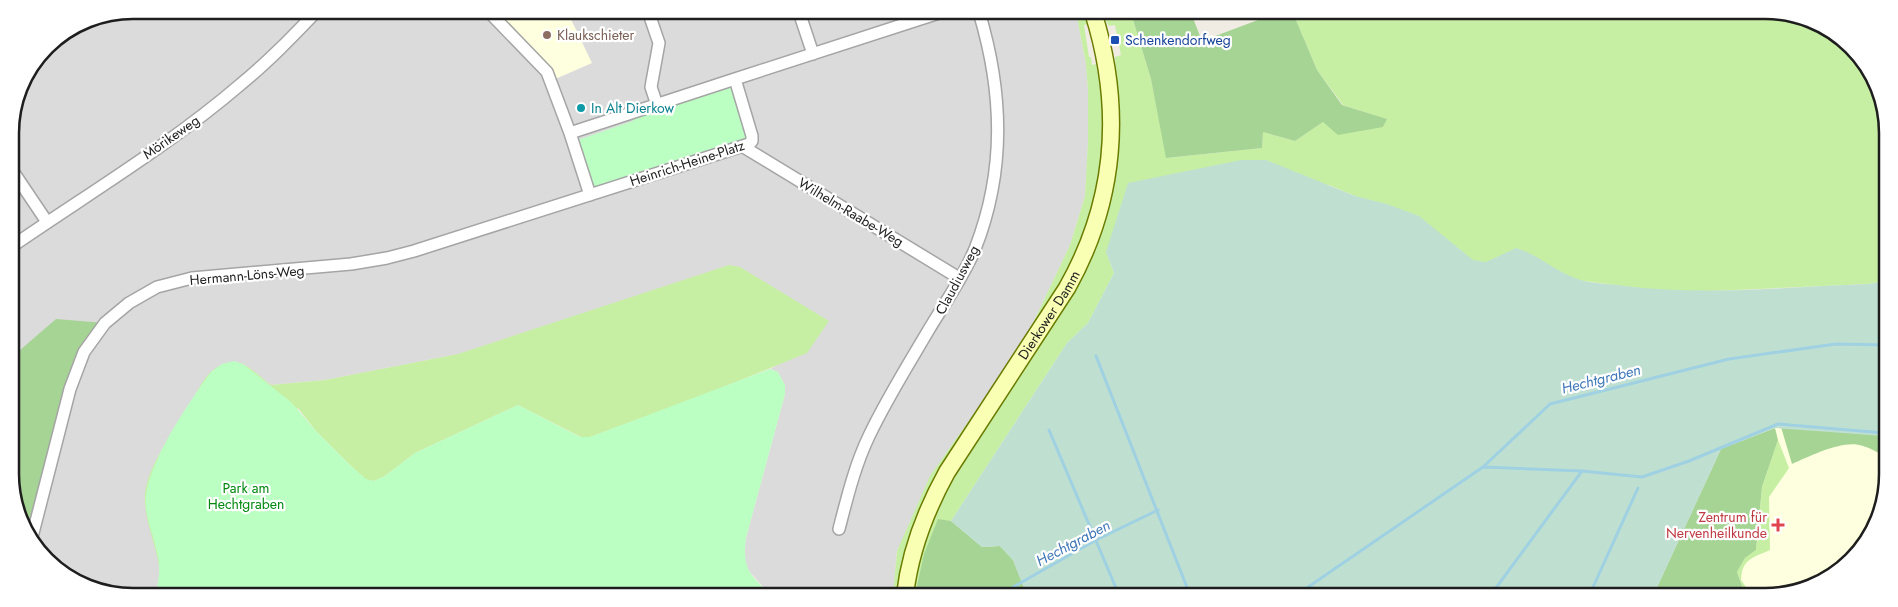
<svg xmlns="http://www.w3.org/2000/svg" width="1898" height="607" font-family="Jost,sans-serif">
	<rect width="100%" height="100%" fill="#f0ece3"/>
	<path fill="#dcdbdb" d="M133,10L1076,12L1086,64L1088,91V142L1085,196L1070,245L1024,342L897,551L893,595L770,594L747,569L744,555L746,538L785,394L778,372L770,369L787,360L458,354L325,380L271,385L243,364L163,448L150,476L145,494L146,510L159,561L160,573L156,593H101L41,555L12,498L10,125L19,85L46,46L86,19Z"/>
	<path fill="#feffde" d="M490,11H567L592,63L553,80Z
		M1775,428L1884,436V506L1867,543L1840,571L1773,597L1653,596Z"/>
	<path fill="#c7efa4" d="M1076,12H1086L1089,24L1084,25L1089,57H1091L1092,65L1096,64L1101,86L1116,85L1115,57L1121,55L1115,25L1109,26L1101,12L1131,13L1151,79L1167,158L1262,148L1263,132L1295,141L1323,122L1383,127L1386,119L1343,105L1317,70L1293,13L1797,14L1857,52L1886,109L1885,281L1868,284L1690,292L1659,291L1584,281L1560,351L1355,196L1329,185L1106,252L1114,273L1088,323L1067,343L951,521L942,520L918,595H893L897,551L930,476L1024,342L1070,245L1085,196L1088,142V91L1086,64Z
		M729,265L740,267L829,321L807,353L697,398L590,437H581L518,405L415,453L385,476L374,481L366,480L350,465L315,430L298,408L160,573C158,548 143,519 145,494C148,465 174,431 189,406C196,394 202,380 212,371C218,366 225,362 233,362C246,361 261,378 271,385L325,380L458,354Z
		M1778,440L1789,468L1769,497L1770,550C1752,558 1742,559 1741,580L1753,597H1741L1742,586L1737,572L1745,558L1756,550L1762,487Z"/>
	<path fill="#a5d494" d="M1131,13H1191L1202,41L1277,13H1293L1317,70L1342,105L1387,119L1383,127L1338,135L1323,122L1295,141L1263,132L1262,148L1166,158L1151,79Z
		M56,319L105,323L84,352L32,537L12,498V357Z
		M1781,427L1884,434V456C1877,452 1870,448 1863,446C1843,439 1811,456 1792,464Z
		M1775,428L1778,440L1762,487L1756,550L1745,558L1737,572L1742,586L1741,597L1653,596L1721,449Z
		M938,519L951,521L982,547L1000,546L1013,560L1027,595H915L924,554Z"/>
	<path fill="#bfe0d1" d="M1241,160H1266L1355,196L1387,204L1419,216L1473,260L1486,262L1516,248C1540,255 1559,275 1584,281C1597,284 1612,284 1625,286C1706,296 1787,287 1868,284L1885,281L1884,436L1775,428L1721,449L1653,596L1027,595L1013,560L1000,546L982,547L951,521L1067,343L1088,323L1114,273L1106,252L1128,183Z"/>
	<path fill="#bcffc3" d="M728,86L732,87L748,138L739,143L602,184V187L595,189L588,183L575,141L633,121L632,117Z
		M234,361L243,364L292,403L315,430L350,465L366,479L374,481L385,476L415,453L518,405L580,437H590L770,369L778,372L785,385V394L746,538C742,568 749,574 770,594L156,593C158,583 160,573 159,563C157,544 148,526 146,507C142,470 189,402 211,372L222,364Z"/>
	<g fill="none" stroke-linecap="round" stroke-linejoin="round">
		<path stroke="#9fd1e2" stroke-width="3" d="M1096,356L1190,595
			M1049,430L1119,595
			M1483,467L1582,471L1642,477L1689,461L1778,424L1884,433
			M999,595L1096,540L1158,510
			M1295,596L1483,467L1550,404L1729,359L1836,344L1885,345
			M1490,596L1582,471
			M1589,596L1638,488"/>
		<defs>
			<path id="street" d="M488,11L547,72L570,133
				M648,11L659,43L651,87L657,105
				M799,12L813,54
				M735,79L942,12
				M742,146L959,278
				M10,167L47,222
				M11,247C88,194 170,145 241,84C268,62 293,36 318,10
				M839,529C847,498 855,465 869,436C886,400 908,365 928,331C944,304 963,278 975,249C1006,170 1003,92 979,12
				M32,537L70,389L84,352L105,323L129,303L157,287L192,278L351,264L387,258L414,251L749,144L752,141V136L735,79L570,133L590,195"/>
			<g id="secondary">
				<path id="s1" d="M905,595C910,551 926,510 947,472L1067,288C1116,201 1123,107 1093,12"/>
			</g>
		</defs>
		<use href="#street" stroke="#a5a5a5" stroke-width="14"/>
		<use href="#secondary" stroke="#6a7b00" stroke-width="19"/>
		<use href="#street" stroke="#fff" stroke-width="11"/>
		<use href="#secondary" stroke="#f9ffb3" stroke-width="16"/>
	</g>
	<circle fill="#8d6e63" stroke="#fff" stroke-width="2" cx="547" cy="35" r="5"/>
	<rect fill="#1a4fb4" stroke="#fff" stroke-width="2" x="1110" y="35" width="10" height="10" rx="2.5"/>
	<circle fill="#0f9aa8" stroke="#fff" stroke-width="2" cx="581" cy="108" r="5"/>
	<path fill="#e0444e" stroke="#fff" stroke-width="2" d="M1775.5 517.5h5v5h5v5h-5v5h-5v-5h-5v-5h5z"/>
	<g text-anchor="middle" stroke-width="4.5" stroke-linejoin="round" paint-order="stroke">
		<g font-size="14" fill="#785e54" stroke="#fff" text-anchor="start">
			<text x="557" y="40">Klaukschieter</text>
		</g>
		<g font-size="14" fill="#164399" stroke="#fff" text-anchor="start">
			<text x="1125" y="45">Schenkendorfweg</text>
		</g>
		<g font-size="14" fill="#0d838f" stroke="#fff" text-anchor="start">
			<text x="591" y="113">In Alt Dierkow</text>
		</g>
		<g font-size="14" fill="#1e1e1e" stroke="#fff">
			<text transform="translate(171 137) rotate(-35)" y="5">Mörikeweg</text>
			<text transform="translate(687 163) rotate(-18)" y="5">Heinrich-Heine-Platz</text>
			<text transform="translate(851 212) rotate(31)" y="5">Wilhelm-Raabe-Weg</text>
			<text transform="translate(247 275) rotate(-5)" y="5">Hermann-Löns-Weg</text>
			<text transform="translate(957 280) rotate(-62)" y="5">Claudiusweg</text>
			<text dy="5" stroke="none"><textPath href="#s1" startOffset="318">Dierkower Damm</textPath></text>
		</g>
		<g font-size="14" fill="#01880f" stroke="#fff">
			<text x="246" y="493">Park am<tspan x="246" dy="16">Hechtgraben</tspan></text>
		</g>
		<g font-size="14" fill="#be3a42" stroke="#fff" text-anchor="end">
			<text x="1767" y="522">Zentrum für<tspan x="1767" dy="16">Nervenheilkunde</tspan></text>
		</g>
		<g font-size="15" font-style="italic" fill="#4179b8" stroke="#fff">
			<text transform="translate(1601 379) rotate(-14)" y="5">Hechtgraben</text>
			<text transform="translate(1073 543) rotate(-28)" y="5">Hechtgraben</text>
		</g>
	</g>
	<path d="M0 0H1898V607H0ZM133 19H1765A114 114 0 0 1 1879 133V474A114 114 0 0 1 1765 588H133A114 114 0 0 1 19 474V133A114 114 0 0 1 133 19Z" fill="#fff" fill-rule="evenodd"/>
	<path fill="none" stroke="#1e1e1e" stroke-width="2.5" d="M133 19H1765A114 114 0 0 1 1879 133V474A114 114 0 0 1 1765 588H133A114 114 0 0 1 19 474V133A114 114 0 0 1 133 19Z"/>
</svg>
